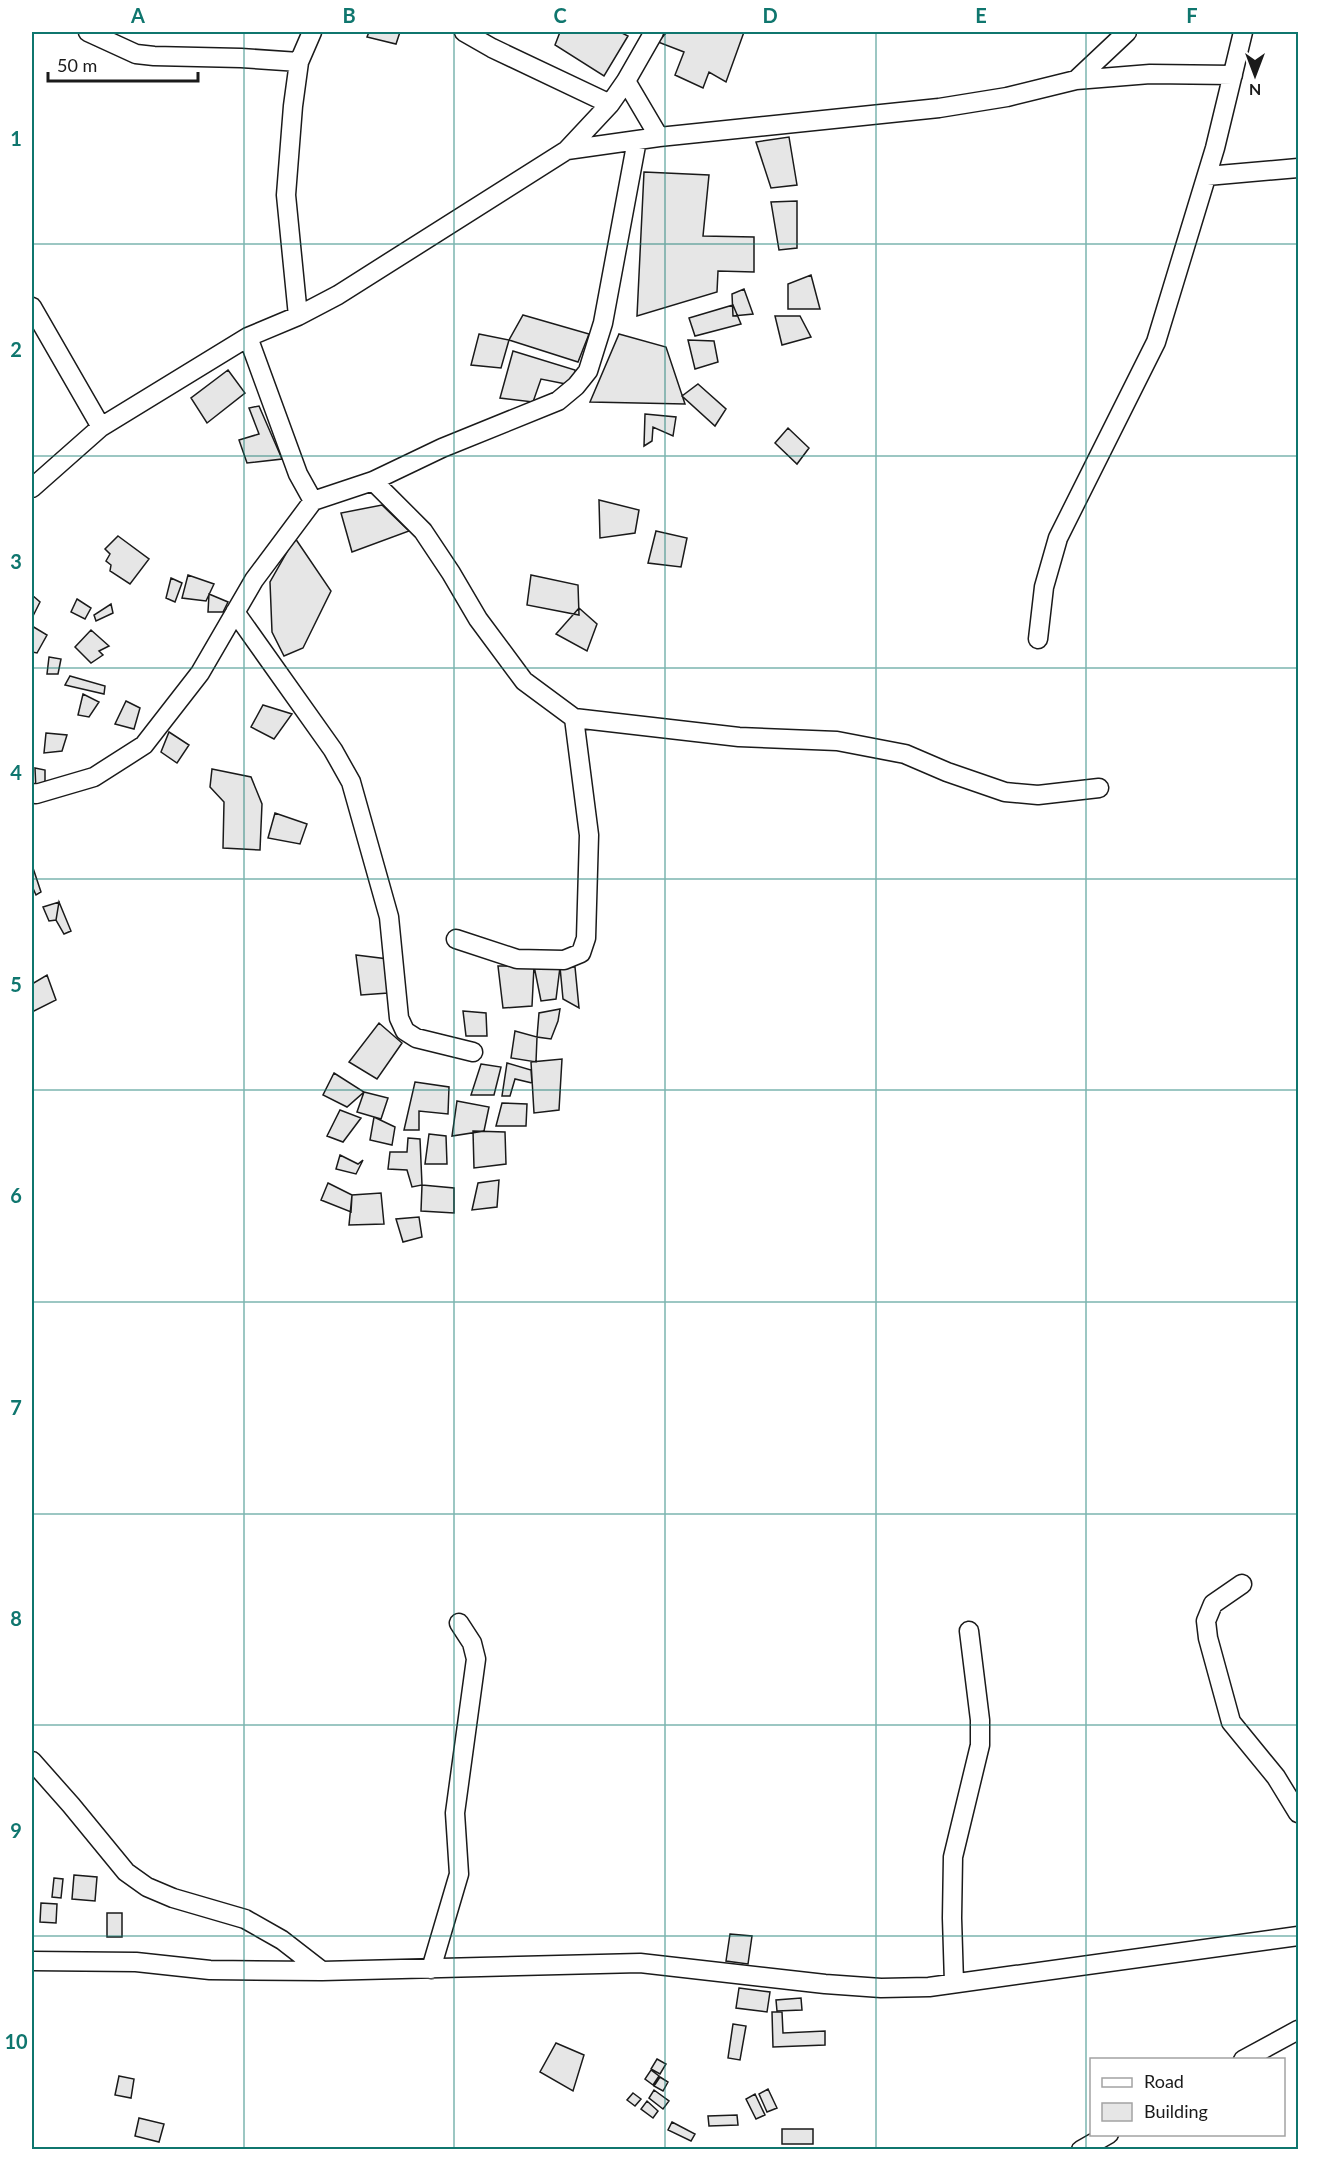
<svg xmlns="http://www.w3.org/2000/svg" width="1330" height="2181" font-family="Lato,sans-serif">
	<rect width="100%" height="100%" fill="#fff"/>
	<path fill="#e6e6e6" stroke="#1a1a1a" stroke-width="1.5" d="M369,32H400L396,44L367,37Z
		M560,32H620L628,36L604,76L555,45Z
		M667,32H744L726,82L709,72L703,88L675,75L684,52L658,42Z
		M789,137L797,185L771,188L756,142Z
		M644,172L709,175L703,236L754,237V272L718,271L717,292L637,316Z
		M797,201V248L779,250L771,202Z
		M811,275L820,309H788V284Z
		M744,289L753,314L733,316L732,294Z
		M733,305L741,324L695,336L689,318Z
		M523,315L589,334L578,362L509,340Z
		M775,316H800L811,337L782,345Z
		M479,334L509,340L501,368L471,365Z
		M619,334L666,347L685,404L590,402Z
		M688,340L714,341L718,362L695,369Z
		M513,351L575,370L576,386L541,379L533,402L500,398Z
		M228,370L245,393L207,423L191,398Z
		M698,384L726,409L715,426L682,396Z
		M259,406L282,459L247,463L239,440L259,434L249,408Z
		M645,414L676,417L673,436L653,427L652,441L644,446Z
		M788,428L809,448L797,464L775,443Z
		M599,500L639,510L635,533L600,538Z
		M382,505L409,531L352,552L341,513Z
		M656,531L687,538L681,567L648,563Z
		M118,536L149,559L130,584L110,571L111,565L106,561L110,554L105,549Z
		M295,538L331,591L303,648L284,656L272,632L270,582Z
		M188,575L214,584L206,601L182,598Z
		M531,575L578,585L579,615L527,605Z
		M171,578L182,583L175,602L166,598Z
		M209,594L228,602L223,612H208Z
		M32,595L40,602L32,618Z
		M77,599L91,608L85,619L71,612Z
		M111,604L113,613L96,621L94,615Z
		M579,608L597,624L587,651L556,634Z
		M32,626L47,635L37,653L32,652Z
		M91,630L109,646L99,651L103,655L91,663L75,647Z
		M49,657L61,659L58,674H47Z
		M70,676L105,686L104,694L65,685Z
		M83,694L99,702L89,717L78,715Z
		M126,701L140,708L134,729L115,724Z
		M263,705L292,714L274,739L251,727Z
		M169,732L189,745L177,763L161,752Z
		M46,733L67,735L62,751L44,753Z
		M35,768L45,770V789L36,791Z
		M212,769L251,777L262,804L260,850L223,848L224,802L210,787Z
		M275,813L307,824L300,844L268,838Z
		M32,865L41,892L36,895L32,886Z
		M59,902L71,931L64,934L56,920Z
		M59,902L56,920L49,921L43,907Z
		M356,955L388,959V993L361,995Z
		M498,966H534L532,1006L503,1008Z
		M534,966L560,967L556,999L541,1001Z
		M560,967H575L579,1008L563,999Z
		M47,975L56,1000L32,1012V984Z
		M560,1009L558,1021L551,1039L537,1037L539,1013Z
		M463,1011L486,1013L487,1036H466Z
		M379,1023L402,1043L377,1079L349,1062Z
		M515,1031L537,1037L536,1062L511,1058Z
		M562,1059L559,1110L534,1113L531,1062Z
		M507,1063L531,1070L532,1083L515,1079L510,1096H502Z
		M481,1064L501,1067L494,1095H471Z
		M334,1073L364,1092L347,1107L323,1095Z
		M415,1082L449,1087L448,1114L419,1111V1130H404Z
		M364,1092L388,1098L381,1119L357,1112Z
		M457,1101L489,1107L484,1131L452,1136Z
		M502,1103L527,1104L526,1126H496Z
		M340,1110L361,1118L343,1142L327,1136Z
		M374,1117L395,1127L392,1145L370,1140Z
		M473,1131L505,1132L506,1164L474,1168Z
		M429,1134L446,1136L447,1164H425Z
		M408,1138L420,1139L422,1185L412,1187L407,1170L388,1169L390,1152H407Z
		M340,1155L358,1164L363,1160L356,1174L336,1169Z
		M499,1180L497,1207L472,1210L478,1183Z
		M328,1183L352,1195L351,1212L321,1200Z
		M422,1185L454,1188V1213L421,1211Z
		M381,1193L384,1224L349,1225L352,1195Z
		M419,1217L422,1237L403,1242L396,1219Z
		M74,1875L97,1877L95,1901L72,1899Z
		M54,1878L63,1879L61,1898L52,1897Z
		M41,1903L57,1904L56,1923L40,1922Z
		M107,1913H122V1937H107Z
		M730,1934L752,1936L748,1964L726,1961Z
		M739,1988L770,1992L767,2012L736,2008Z
		M801,1998L802,2010L777,2011L776,2000Z
		M772,2012H782L783,2033L825,2031V2045L773,2047Z
		M733,2024L746,2026L740,2060L728,2058Z
		M556,2043L584,2055L573,2091L540,2072Z
		M657,2059L666,2064L660,2074L651,2069Z
		M651,2070L659,2076L653,2085L645,2079Z
		M119,2076L134,2079L131,2098L115,2095Z
		M660,2077L668,2082L663,2091L654,2086Z
		M768,2089L777,2108L767,2112L759,2094Z
		M654,2090L669,2101L663,2109L649,2098Z
		M633,2093L641,2099L635,2106L627,2100Z
		M755,2094L765,2115L756,2119L746,2099Z
		M647,2101L658,2111L653,2118L641,2109Z
		M737,2115L738,2125L709,2126L708,2116Z
		M139,2118L164,2124L159,2142L135,2136Z
		M672,2122L695,2134L691,2141L668,2130Z
		M782,2129H813V2144H782Z"/>
	<g fill="none" stroke-linecap="round" stroke-linejoin="round">
		<defs>
			<path id="minor" d="M88,32L136,54L154,56L241,58L299,62
				M464,32L492,48L610,104
				M1076,80L1127,32
				M626,81L659,137
				M567,150L659,137L939,108L1007,97L1076,80L1150,74L1233,75
				M1207,176L1298,168
				M32,307L101,427
				M298,316L286,195L293,106L299,62L312,32
				M373,481L423,531L451,573L478,619L524,681L574,718L739,737L837,741L905,754L947,772L1005,792L1038,795L1099,788
				M32,488L101,427L248,337L298,316L338,295L567,150L610,104L626,81L654,32
				M313,501L373,481L442,448L558,401L576,386L588,371L603,323L637,140
				M235,612L333,750L351,782L389,917L399,1018L405,1031L416,1038L473,1052
				M1038,639L1044,587L1058,538L1156,342L1215,148L1243,32
				M32,793L36,794L94,777L144,745L200,673L254,580L313,501L298,474L248,337
				M456,939L517,959L564,960L581,953L586,938L589,835L574,718
				M1242,1584L1213,1604L1206,1621L1208,1638L1231,1722L1276,1777L1298,1813
				M32,1761L71,1805L126,1872L147,1887L173,1898L245,1919L282,1940L322,1971
				M32,1961L136,1962L210,1970L322,1971L640,1963L825,1984L881,1988L929,1987L1298,1936
				M431,1969L459,1874L455,1813L476,1659L472,1643L459,1623
				M954,1983L952,1918L953,1857L980,1745V1720L969,1631
				M1243,2060L1298,2030
				M1081,2150L1109,2134"/>
		</defs>
		<use href="#minor" stroke="#1a1a1a" stroke-width="21"/>
		<use href="#minor" stroke="#fff" stroke-width="18"/>
	</g>
	<path fill="none" stroke="#0f766e" stroke-width="1.5" stroke-opacity="0.55" d="M244,32V2150M454,32V2150M665,32V2150M876,32V2150M1086,32V2150M32,244H1298M32,456H1298M32,668H1298M32,879H1298M32,1090H1298M32,1302H1298M32,1514H1298M32,1725H1298M32,1936H1298"/>
	<rect width="1330" height="2181" fill="none" stroke="#ffffff" stroke-width="66"/>
	<rect x="1090" y="2058" width="195" height="78" fill="#ffffff" stroke="#a3a3a3" stroke-width="1.5"/>
	<rect x="1102" y="2078" width="30" height="9" fill="#ffffff" stroke="#a3a3a3" stroke-width="1.5"/>
	<text x="1144" y="2088" font-size="18" fill="#1a1a1a">Road</text>
	<rect x="1102" y="2103" width="30" height="18" fill="#e6e6e6" stroke="#a3a3a3" stroke-width="1.5"/>
	<text x="1144" y="2118" font-size="18" fill="#1a1a1a">Building</text>
	<g transform="translate(1255 75) rotate(180)" stroke="#ffffff" stroke-width="4.5" paint-order="stroke">
	<path d="M0-4.5L10 22L0 15L-10 22Z" fill="#1a1a1a"/>
	<text y="-9" font-size="16" font-weight="bold" text-anchor="middle" fill="#1a1a1a">N</text>
	</g>
	<path d="M48 72v9h150v-9" fill="none" stroke="#1a1a1a" stroke-width="3"/>
	<text x="57" y="72" font-size="18" fill="#1a1a1a" stroke="#ffffff" stroke-width="4.5" paint-order="stroke">50 m</text>
	<rect x="33" y="33" width="1264" height="2115" fill="none" stroke="#0f766e" stroke-width="2"/>
	<g font-size="20" text-anchor="middle" font-weight="bold" fill="#0f766e">
		<text x="138" y="23">A</text>
		<text x="349" y="23">B</text>
		<text x="560" y="23">C</text>
		<text x="770" y="23">D</text>
		<text x="981" y="23">E</text>
		<text x="1192" y="23">F</text>
		<text x="16" y="146">1</text>
		<text x="16" y="357">2</text>
		<text x="16" y="569">3</text>
		<text x="16" y="780">4</text>
		<text x="16" y="992">5</text>
		<text x="16" y="1203">6</text>
		<text x="16" y="1415">7</text>
		<text x="16" y="1626">8</text>
		<text x="16" y="1838">9</text>
		<text x="16" y="2049">10</text>
	</g>
</svg>
